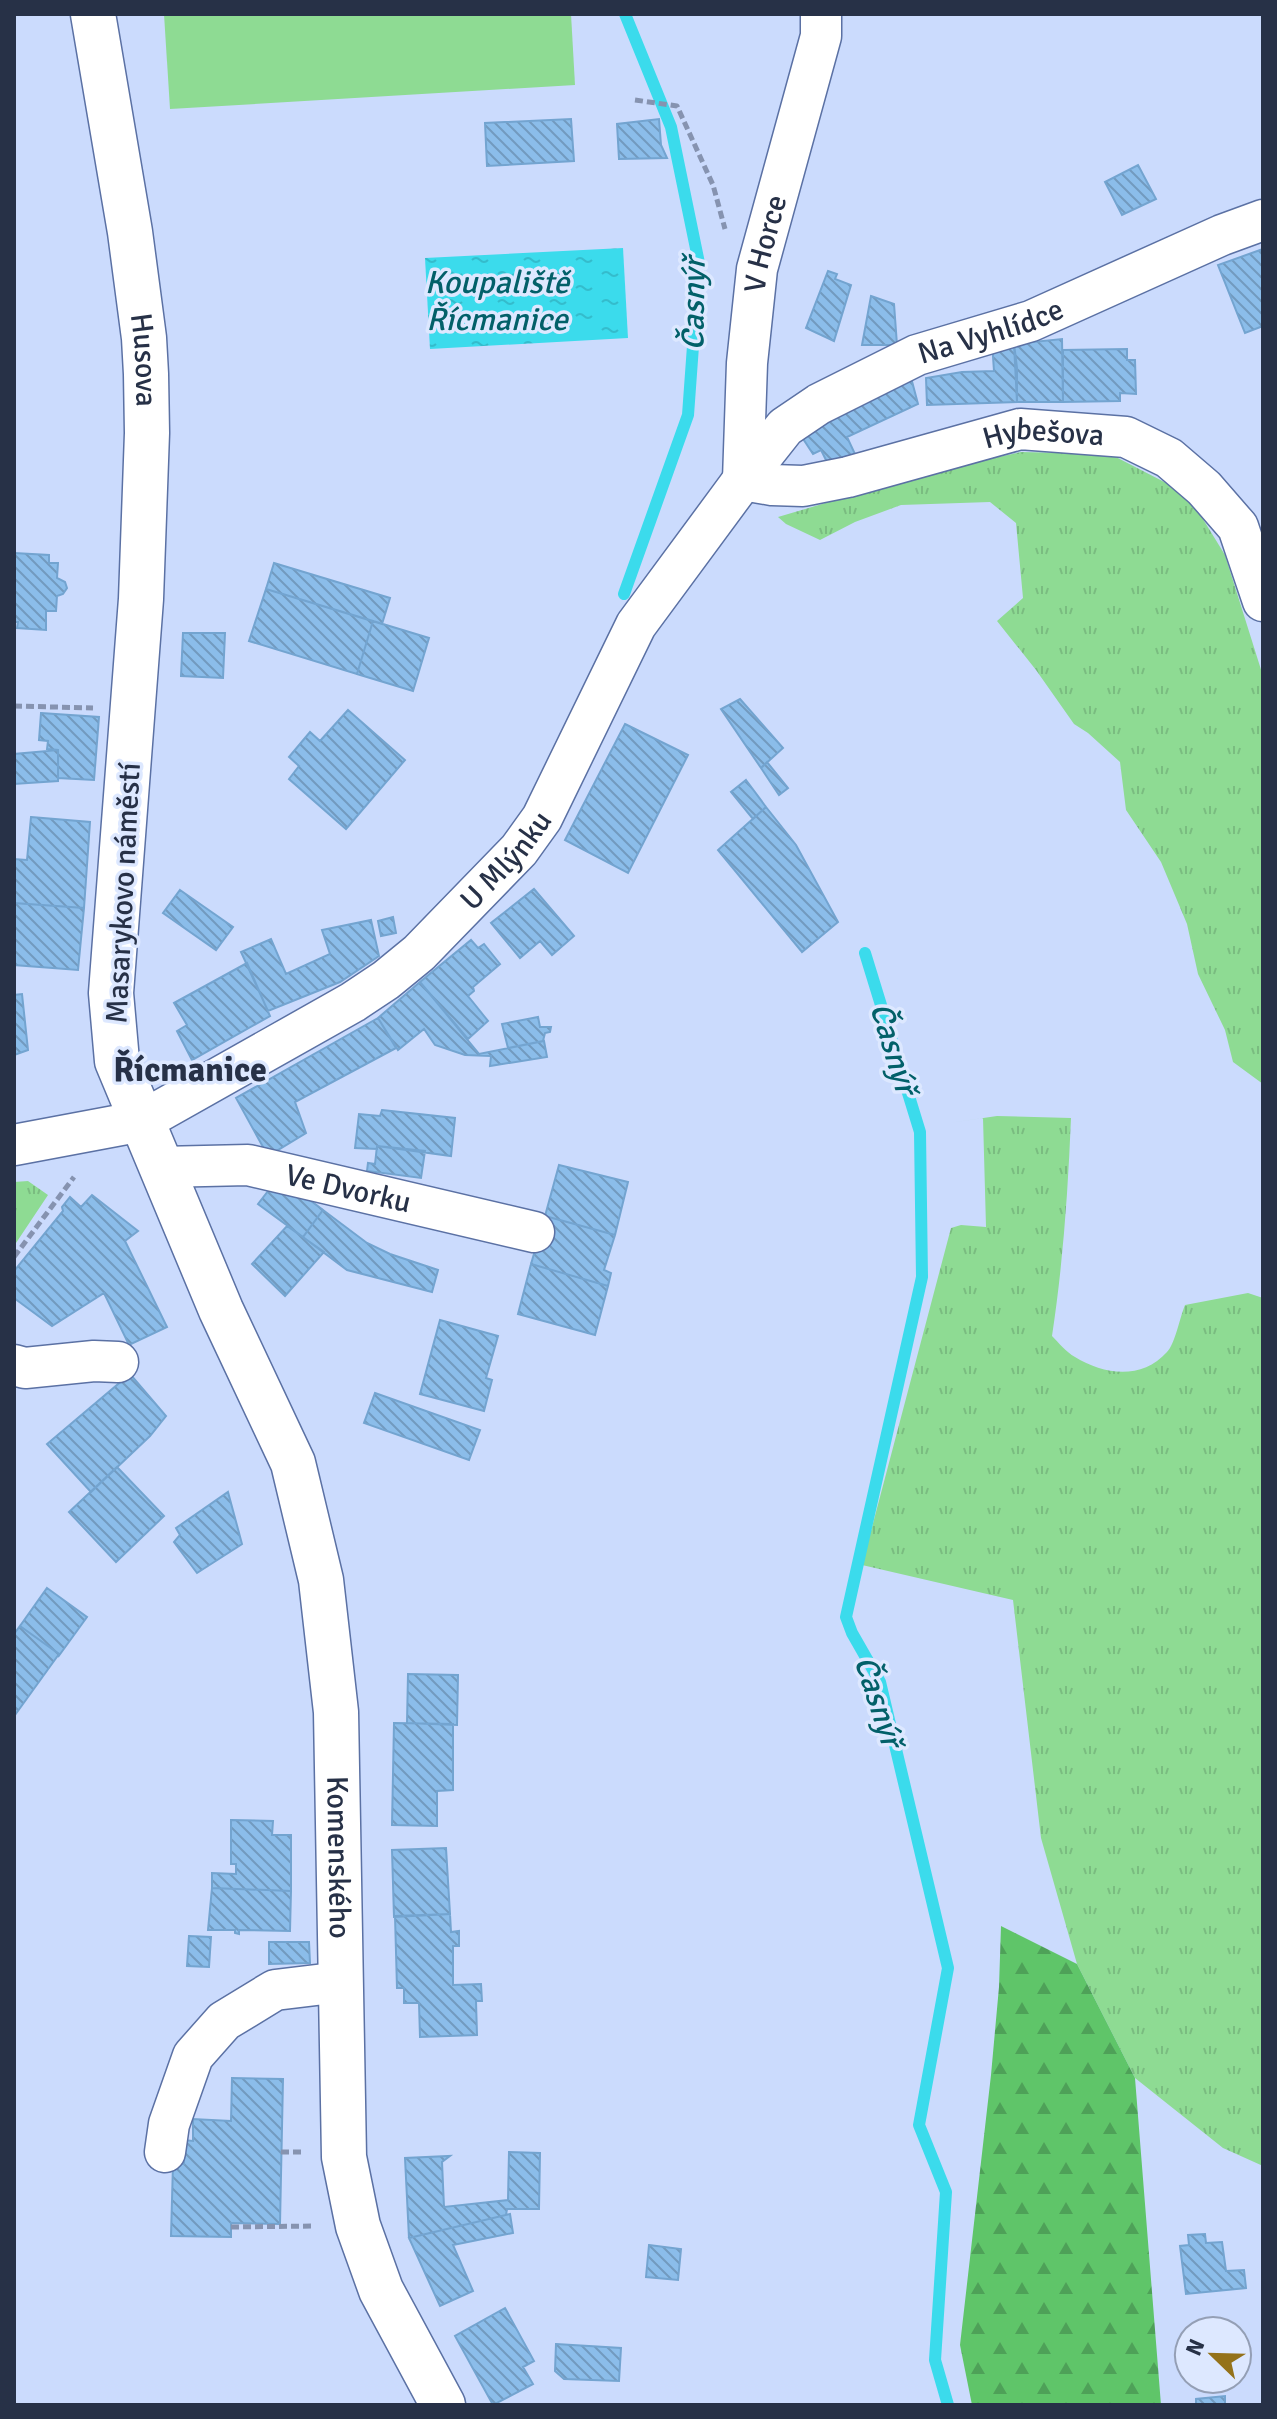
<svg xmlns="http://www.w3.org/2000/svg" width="1277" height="2419" font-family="Signika,sans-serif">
	<defs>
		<pattern id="grass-tufts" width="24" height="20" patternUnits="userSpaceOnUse" patternTransform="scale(2)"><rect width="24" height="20" fill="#8edb93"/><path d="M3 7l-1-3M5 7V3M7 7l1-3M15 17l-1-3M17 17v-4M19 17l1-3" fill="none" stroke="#7abc80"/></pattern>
		<pattern id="forest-firs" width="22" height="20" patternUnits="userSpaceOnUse" patternTransform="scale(2)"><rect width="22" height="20" fill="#5fc569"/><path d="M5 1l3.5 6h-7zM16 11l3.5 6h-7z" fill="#4ea158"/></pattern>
		<pattern id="water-ripples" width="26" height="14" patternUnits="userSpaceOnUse" patternTransform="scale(2)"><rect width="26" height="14" fill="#3bdbec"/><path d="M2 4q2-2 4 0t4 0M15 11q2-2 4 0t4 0" fill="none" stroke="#34bccc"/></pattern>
		<pattern id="building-back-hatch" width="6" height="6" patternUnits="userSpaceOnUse" patternTransform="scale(2)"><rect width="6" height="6" fill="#8bbdea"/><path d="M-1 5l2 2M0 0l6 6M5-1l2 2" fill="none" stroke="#729abf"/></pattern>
	</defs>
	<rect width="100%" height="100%" fill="#cbdbfd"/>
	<path fill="url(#grass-tufts)" d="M1021,452L1110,454L1174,487L1198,511L1225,555L1263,676V1084L1233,1062L1225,1030L1198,974L1187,924L1161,862L1126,810L1120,762L1088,733L1074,724L1036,670L997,621L1023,598L1016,523L990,502L901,505L855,522L820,540L786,524L778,517L934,471Z
		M997,1116L1071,1118C1068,1191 1063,1264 1052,1336C1059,1343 1066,1352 1075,1357C1104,1375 1142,1380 1167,1352C1175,1344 1180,1317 1185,1305L1248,1293L1263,1298V2166L1223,2148L1135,2078L1077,1964L1041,1838L1013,1600L862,1565L951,1228L961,1225L986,1227L983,1118L949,1123Z
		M28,1181L48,1195L14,1246V1182Z"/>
	<path fill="url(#forest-firs)" d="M1001,1926L1077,1964L1135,2078L1161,2405H972L960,2345L991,2075L999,1987Z"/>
	<path fill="#8edb93" d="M164,14H571L575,85L170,109Z"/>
	<path fill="url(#water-ripples)" d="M623,248L628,338L430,349L425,258Z"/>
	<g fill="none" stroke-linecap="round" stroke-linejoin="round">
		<path stroke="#3bdbec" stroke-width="12" d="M624,594L688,415L699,263L671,127L625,14
			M865,953L920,1132L922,1277L846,1617L852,1633L880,1682L948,1968L919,2125L946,2192L935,2360L948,2405"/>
	</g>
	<path fill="url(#building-back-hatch)" stroke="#73a4d0" stroke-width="2" d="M571,119L574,161L487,166L485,123Z
		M659,119L661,145L667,158L619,159L617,124Z
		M1138,165L1156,199L1122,215L1105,182Z
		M1263,249V326L1245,333L1218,265Z
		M828,271L837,274L835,279L851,285L834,341L806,328Z
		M871,296L894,304L897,345H862Z
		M1013,335L1017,368V402L927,405L926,378L962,372L994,371L992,342Z
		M1062,339L1063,402H1017L1014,344Z
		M1127,349V360H1135L1136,394L1120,393V401L1063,402V350Z
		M909,370L918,404L847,437L855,454L827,462L821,450L813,454L798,431Z
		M14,553L49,555V563H58L57,578L65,582L67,588L63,594L57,596L56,611H46V630L17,628L18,622H14Z
		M274,563L390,598L382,624L266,589Z
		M266,589L373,621L357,674L249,641Z
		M373,621L429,638L413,691L357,674Z
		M183,633H225L223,678L181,676Z
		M740,699L783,748L761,768L721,709Z
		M348,710L405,760L346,829L289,779L299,766L289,757L310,732L320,741Z
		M41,713L99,717L94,780L58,778V750L47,749L48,741L39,740Z
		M625,724L688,755L628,873L565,840Z
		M58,750V781L14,784V754Z
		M767,762L788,788L779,795L761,768Z
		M746,780L766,807L753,819L731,792Z
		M766,807L796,845L838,922L802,952L718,850Z
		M31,817L90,822L84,908L14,903V859L27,860Z
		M534,889L574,936L552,955L540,941L520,958L491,923Z
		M180,890L233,927L216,950L163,913Z
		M14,903L84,908L78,970L14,965Z
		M393,917L396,933L381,936L378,921Z
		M371,920L379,956L340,982L268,1011L241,952L271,939L286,974L330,954L322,930Z
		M471,940L478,948L484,944L500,964L473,987L474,991L468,996L488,1021L468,1039L420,982Z
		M247,963L270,1016L192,1060L177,1031L187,1025L174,1003Z
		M420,982L479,1054L544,1041L547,1057L490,1066L491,1056L465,1055L435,1045L424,1029L398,1050L378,1018Z
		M22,994L28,1050L14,1055V995Z
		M538,1017L540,1027H551L550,1032L545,1033L543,1041L508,1048L502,1024Z
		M378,1018L396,1048L295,1102L306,1133L268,1156L236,1098Z
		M382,1110L455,1118L451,1156L377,1146V1149L355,1148L359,1114L380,1116Z
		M377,1146L425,1151L421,1178L367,1171L368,1163L375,1164Z
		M559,1165L628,1182L615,1235L545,1216Z
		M279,1177L323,1210L303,1237L258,1204Z
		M92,1195L138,1231L125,1241L167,1327L129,1345L104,1293L52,1326L14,1298V1271L63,1211L62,1207L70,1197L81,1207Z
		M323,1210L367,1243L390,1254L438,1270L432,1292L347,1270L303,1237Z
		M545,1216L615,1235L604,1270L611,1273L608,1286L531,1264Z
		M287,1226L324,1252L285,1296L252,1264Z
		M531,1264L608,1286L595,1335L518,1314Z
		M440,1320L498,1336L486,1378L492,1380L484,1411L420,1394Z
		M130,1374L166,1416L150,1436L91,1492L47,1444Z
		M375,1393L480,1430L469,1460L364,1423Z
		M117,1467L164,1516L116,1562L69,1512Z
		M228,1492L242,1544L197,1573L174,1542L180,1535L176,1528Z
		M47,1588L87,1617L58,1657L59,1654L20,1626Z
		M20,1626L59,1654L15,1715L14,1634Z
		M408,1674L458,1675L457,1725L407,1723Z
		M394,1723L453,1724V1790L437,1791V1826L392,1825Z
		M231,1820L273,1821L272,1835H291V1891L212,1888V1873L236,1874V1864H231Z
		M446,1848L450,1914L394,1917L392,1850Z
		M212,1888L291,1891L290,1931L239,1930V1934L235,1933V1930H208Z
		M450,1914L451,1932L459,1931V1946H453V1985L481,1984L482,2001H476L477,2035L420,2037L419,2003H404V1988H397L395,1916Z
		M189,1936L211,1937L209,1967L187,1966Z
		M269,1942H309L310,1963L269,1964Z
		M232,2078L283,2079L280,2224L231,2223V2237L171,2236L173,2164H184V2140L193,2141V2119L231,2121Z
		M509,2152L540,2153L539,2209H507L506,2215L409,2238L405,2158L450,2156L442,2162L444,2207L508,2200Z
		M510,2214L513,2233L453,2245L473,2291L440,2306L409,2238Z
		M1205,2234L1206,2243L1222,2242L1226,2271L1244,2270L1246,2288L1186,2294L1180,2246L1189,2245L1188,2235Z
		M649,2245L681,2249L678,2280L646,2277Z
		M505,2308L534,2361L523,2367L533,2384L493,2405L455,2336Z
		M556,2344L621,2348L619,2381L564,2379L555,2371Z
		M1225,2396V2405H1196V2399Z"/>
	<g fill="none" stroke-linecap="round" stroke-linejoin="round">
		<defs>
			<g id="minor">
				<path id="s1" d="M743,480L772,485L803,486L848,477L1020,429L1126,437L1169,458L1204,488L1238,527L1263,601"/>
				<path id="s2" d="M743,480L747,363L757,269L821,36V14"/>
				<path id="s3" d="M14,1145L142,1121L353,1002L386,980L419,953L519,850L542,818L636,625L743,480L785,427L819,404L917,355L1031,321L1222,235L1263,220"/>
				<path id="s4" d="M161,1167L248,1165L534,1232"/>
				<path d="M14,1365L25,1368L94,1361L118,1362"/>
				<path d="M165,2152L169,2124L193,2056L224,2021L275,1990L341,1982"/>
			</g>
			<g id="major">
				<path id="s5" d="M93,14L130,232L144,338L146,374L147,433L141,599L111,993L117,1061L221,1310L293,1463L321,1580L336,1712L344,2157L358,2226L381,2290L443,2405"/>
			</g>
		</defs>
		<use href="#minor" stroke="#5b71a4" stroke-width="43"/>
		<use href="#major" stroke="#5b71a4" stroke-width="47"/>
		<path stroke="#8693b0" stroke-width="5" stroke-dasharray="8 4" stroke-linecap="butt" d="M635,100L677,106L713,185L725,229
			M14,706L93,708
			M14,1257L74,1177
			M281,2152H302
			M231,2227L314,2226"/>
		<use href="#minor" stroke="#fff" stroke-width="40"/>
		<use href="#major" stroke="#fff" stroke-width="44"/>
	</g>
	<g text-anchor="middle" stroke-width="7" stroke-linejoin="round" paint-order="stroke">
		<g font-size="30" fill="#273147" stroke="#dde8ff">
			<text dy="10" stroke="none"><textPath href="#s2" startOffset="238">V Horce</textPath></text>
			<text dy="10" stroke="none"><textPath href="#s3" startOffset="1328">Na Vyhlídce</textPath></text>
			<text dy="10" stroke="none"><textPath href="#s5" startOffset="350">Husova</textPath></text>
			<text dy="10" stroke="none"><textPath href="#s1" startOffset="308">Hybešova</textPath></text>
			<text dy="10" stroke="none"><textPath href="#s3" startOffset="582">U Mlýnku</textPath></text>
			<text transform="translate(123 893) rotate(-87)" y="10">Masarykovo náměstí</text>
			<text dy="10" stroke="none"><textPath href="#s4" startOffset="190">Ve Dvorku</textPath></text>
			<text dy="10" stroke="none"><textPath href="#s5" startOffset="1890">Komenského</textPath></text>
		</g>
		<g font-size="32" font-style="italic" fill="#026069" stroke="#dde8ff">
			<text x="497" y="293">Koupaliště<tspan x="497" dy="37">Řícmanice</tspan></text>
			<text transform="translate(693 304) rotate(-89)" y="11">Časnýř</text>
			<text transform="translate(894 1048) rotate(73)" y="11">Časnýř</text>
			<text transform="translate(879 1701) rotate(72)" y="11">Časnýř</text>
		</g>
		<g font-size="34" font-weight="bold" fill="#273147" stroke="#dde8ff">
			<text x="190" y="1081">Řícmanice</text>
		</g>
	</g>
	<rect width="1277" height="2419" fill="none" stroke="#273147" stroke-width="32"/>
	<g transform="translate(1213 2355) rotate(293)"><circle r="38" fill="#dde8ff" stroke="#949fb5" stroke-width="2"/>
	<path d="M0-6L14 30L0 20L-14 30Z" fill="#94721a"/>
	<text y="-12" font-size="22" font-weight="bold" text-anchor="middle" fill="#273147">N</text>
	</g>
</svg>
